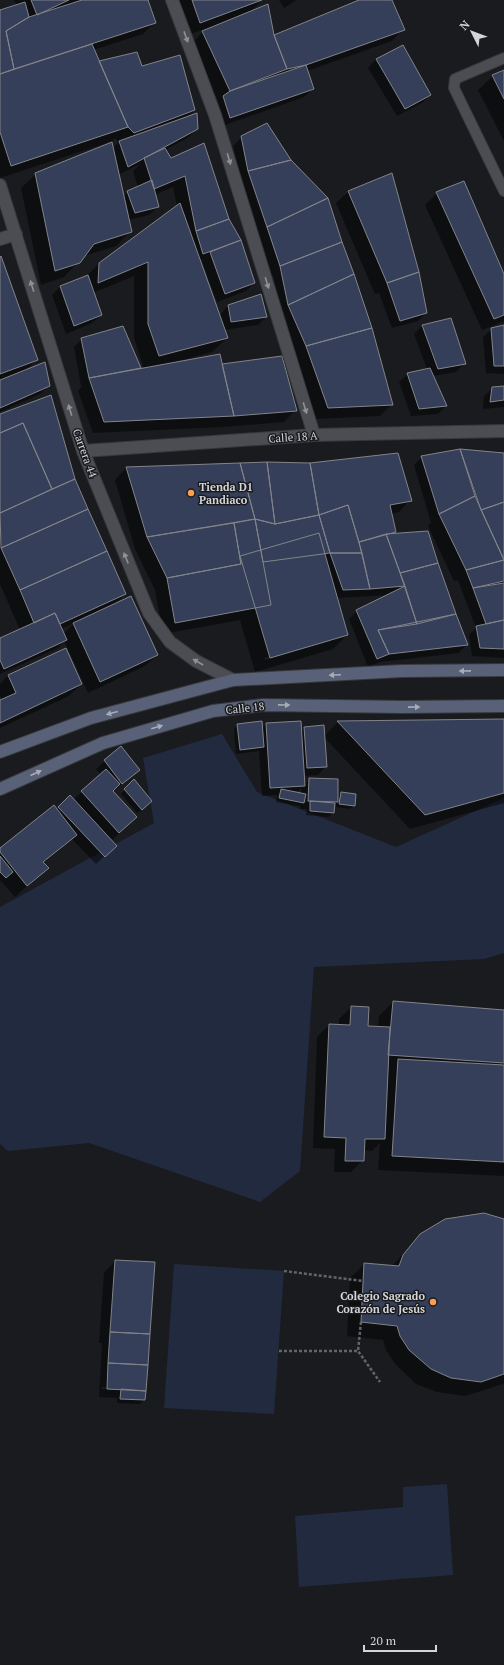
<svg xmlns="http://www.w3.org/2000/svg" width="504" height="1665" font-family="'PT Serif',serif">
	<rect width="100%" height="100%" fill="#1a1b1f"/>
	<path fill="#212a3f" d="M222,734L257,792L396,847L504,798V953L484,959L314,967L300,1171L260,1202L89,1143L8,1151L0,1144V907L154,823L143,758Z
		M174,1264L284,1271L274,1414L164,1408Z
		M447,1484L453,1575L299,1587L295,1516L403,1507V1487Z"/>
	<path fill="#0007" fill-rule="evenodd" d="M14,0H147L155,22L143,34L93,50L99,62L142,67L194,110L186,118L197,128L189,137L165,150L171,159L228,219L240,240L254,283L246,291L217,302L201,259L199,260L219,316L228,306L266,317L258,325L224,330L227,338L212,352L179,361V363L221,365L295,410L284,422L222,427L93,433L78,391L82,386H81L74,347L82,339L140,368L138,370L144,369L134,338V276L93,293L101,315L92,323L66,334L52,295L60,287L86,277L99,263L177,206L173,187L154,195L158,207L149,215L128,220L130,232L116,246L84,256L64,277L41,285L21,188L36,174L111,144L110,142L0,178V11L17,6ZM115,138L119,142L112,149L111,142ZM140,164L133,171L138,187L128,192L123,197L118,175Z
		M172,0H262L249,13L273,37L361,0H391L403,29L392,41L307,71L313,89L304,97L222,126L215,105L218,102L191,44L205,29L186,36Z
		M279,0H297L284,8Z
		M376,59L430,95L422,103L397,116L368,68Z
		M504,71V141L478,90L493,76Z
		M242,137L342,243L391,405L380,416L316,419L280,314L273,275L269,277L241,180L233,146ZM250,178H252L283,270L281,271Z
		M392,174L426,313L418,321L392,328L379,293L375,294L336,203L348,192Z
		M437,193L504,277V321L482,330L425,205Z
		M0,258L37,359L25,371L49,386L40,394L0,412Z
		M450,319L464,364L456,372L433,376L446,406L438,414L411,416L399,382L408,374L427,369L414,334L422,326Z
		M504,326V374L486,373L483,337L492,329Z
		M504,387V407L483,409L484,396L493,388Z
		M0,416L74,479L125,594L114,605L157,655L145,666L88,693L64,641L58,648L0,674V639L20,630L0,584ZM74,623L63,634L61,629Z
		M460,450L504,454V658L472,656L469,635L476,628L458,580L454,581L428,526L431,523L414,465L422,457Z
		M240,464L410,500L399,512L391,514L395,532L392,535L437,563L467,644L459,653L380,662L368,667L349,619L357,611L390,595L337,598L347,635L333,649L255,672L240,620L163,634L155,590L135,549L115,480L126,468ZM331,639V641L265,660L264,658Z
		M8,675L81,684L69,696L0,728V701L2,700L0,695V684Z
		M504,720V803L410,829L324,737L326,766L318,775L303,776L304,784L309,779L337,797L341,793L354,805L350,809L336,807V802L334,805L333,813L329,817L306,815L307,809H300V805L299,806L276,802L277,795L262,796L259,751L236,754L234,729L238,725L261,729L266,724L300,732L304,728L324,736L338,722ZM301,788V794L296,793ZM303,800L330,801V803L303,802Z
		M121,747L138,770L113,792L128,825L111,841L115,846L96,864L72,839L43,863L47,868L15,897L0,880V849L56,810L70,797L73,800L101,775L96,769Z
		M125,790L147,805L137,813L121,794Z
		M393,1002L504,1011V1176L378,1170L380,1143L372,1151L363,1150V1160L351,1172H334L335,1149L313,1148L317,1037L329,1025L339,1026V1019L351,1007L367,1027H378L379,1016Z
		M504,1220V1383L503,1384L465,1396L437,1392L416,1384L395,1364L386,1350L383,1340L347,1336L350,1278L365,1264L392,1266L421,1235Z
		M115,1261L144,1400L140,1404L117,1403V1398L99,1397L102,1343H99L104,1273ZM102,1387L123,1389L121,1390L102,1389Z"/>
	<path fill="#353f5a" stroke="#828489" d="M31,0H69L37,15Z
		M82,0H148L156,23L14,69L6,31L29,17Z
		M192,0H262L200,23Z
		M359,0H392L405,30L306,65L287,69L274,35Z
		M25,2L29,17L6,31L14,69L0,74V10Z
		M268,4L274,35L287,69L230,91L202,31Z
		M92,44L128,127L11,166L0,132V74Z
		M403,45L431,95L405,109L376,59Z
		M137,52L142,66L180,55L195,110L134,133L128,127L99,61Z
		M306,65L314,89L230,118L223,96L230,91Z
		M504,70V99L492,75Z
		M197,113L198,129L128,167L119,141Z
		M267,123L291,160L248,171L241,136Z
		M112,142L132,232L94,244L80,263L55,271L35,173Z
		M204,143L229,219L196,231L185,176L154,189L144,158L165,148L171,158Z
		M291,160L328,198L267,227L248,171Z
		M392,173L419,272L387,283L348,191Z
		M152,180L159,207L135,213L127,191Z
		M464,181L504,274V315L494,319L436,192Z
		M328,198L342,242L280,266L267,227Z
		M180,203L228,338L159,356L148,324V262L98,283L99,263Z
		M229,219L241,240L203,254L196,231Z
		M241,240L255,283L225,294L210,252Z
		M342,242L354,274L288,305L280,266Z
		M1,256L38,360L0,374V257Z
		M419,272L427,313L400,321L387,283Z
		M354,274L372,328L306,346L288,305Z
		M88,275L102,315L74,326L60,286Z
		M261,294L267,317L231,322L228,305Z
		M451,318L466,364L438,369L422,325Z
		M504,325V366H494L491,328Z
		M123,326L141,368L89,378L81,338Z
		M372,328L393,405L328,408L306,346Z
		M220,354L234,416L104,422L89,378Z
		M282,356L297,411L234,416L222,364Z
		M45,362L50,386L0,408V380Z
		M430,368L447,406L419,409L407,373Z
		M504,386V400L490,402L492,387Z
		M51,395L75,479L52,489L23,423L0,433V414Z
		M23,423L52,489L0,513V433Z
		M460,449L504,453V502L481,510Z
		M460,449L475,496L439,514L421,456Z
		M398,453L412,501L390,505L396,532L359,542L348,505L319,515L310,463Z
		M267,462L275,524L255,519L240,463Z
		M267,462L310,463L319,515L275,524Z
		M240,463L255,519L147,537L126,467Z
		M75,479L88,509L1,548L0,513Z
		M475,496L504,560L466,570L439,514Z
		M504,502V560L481,510Z
		M348,505L362,553H330L319,515Z
		M88,509L107,551L20,590L1,548Z
		M319,515L330,553L263,562L255,519L275,524Z
		M255,519L271,605L175,623L167,578L241,564L234,523Z
		M234,523L241,564L167,578L147,537Z
		M428,531L438,563L400,573L386,534Z
		M319,533L348,635L270,658L240,556Z
		M386,534L405,586L370,589L359,542Z
		M107,551L126,594L60,624L55,613L34,623L20,590Z
		M330,553H362L370,589L343,590Z
		M504,560V581L473,588L466,570Z
		M438,563L456,614L417,624L400,573Z
		M504,583V620L486,624L473,588Z
		M405,586L417,624L378,630L389,654L377,659L356,610Z
		M131,596L158,655L100,682L73,623Z
		M55,613L67,640L4,669L0,660V638Z
		M456,614L468,645L389,654L378,630Z
		M504,620V649L480,648L476,626Z
		M66,648L82,684L0,723V700L16,693L8,675Z
		M504,719V793L425,815L337,721Z
		M262,721L264,747L240,750L237,724Z
		M301,721L305,786L270,788L266,723Z
		M324,725L327,767L307,768L304,727Z
		M121,746L140,770L122,784L104,760Z
		M106,769L120,784L113,791L137,817L119,833L81,791Z
		M309,778L338,779V802L308,801Z
		M134,779L152,801L142,810L124,789Z
		M281,789L306,794L304,803L279,798Z
		M341,792L356,794L355,806L339,804Z
		M70,795L117,846L105,857L58,807Z
		M310,801L335,803L334,813L310,811Z
		M54,805L77,835L43,862L49,868L27,886L0,852V848Z
		M0,856L13,872L6,878L0,872Z
		M393,1001L504,1010V1063L388,1055Z
		M351,1006L369,1007L368,1026L390,1027L385,1139H365L364,1161H345L346,1138L324,1137L329,1024L350,1025Z
		M398,1059L504,1065V1162L392,1156Z
		M484,1213L504,1219V1374L481,1382L451,1378L431,1369L409,1350L400,1336L397,1326L361,1322L364,1263L399,1266L403,1255L420,1234L445,1219Z
		M115,1260L155,1262L150,1334L110,1332Z
		M110,1332L150,1334L148,1365L108,1363Z
		M108,1363L148,1365L146,1391L107,1389Z
		M121,1389L146,1391L145,1400L120,1399Z"/>
	<g fill="none" stroke-linecap="round" stroke-linejoin="round">
		<defs>
			<path id="lane" d="M504,58L455,79L454,88L504,191"/>
			<path id="street" d="M172,0L215,115L314,435
				M0,185L83,451L149,613L170,642L196,661L233,680
				M0,239L16,234
				M83,451L314,435L504,431"/>
			<path id="secondary" d="M0,752L91,718L233,680L402,671L504,670
				M0,789L103,743L213,711L263,705L403,707L504,706"/>
		</defs>
		<use href="#lane" stroke="#37383b" stroke-width="12"/>
		<use href="#street" stroke="#37383b" stroke-width="14"/>
		<use href="#secondary" stroke="#37383b" stroke-width="14"/>
		<path stroke="#646568" stroke-width="2.5" stroke-dasharray="3 2" stroke-linecap="butt" d="M284,1271L363,1281
			M361,1322L358,1351L380,1382
			M279,1351H358"/>
		<use href="#lane" stroke="#4b4d52" stroke-width="10"/>
		<use href="#street" stroke="#4b4d52" stroke-width="12"/>
		<use href="#secondary" stroke="#586177" stroke-width="12"/>
	</g>
	<defs><path id="oneway-solid" d="M-6-.8H1V-3.2L6.5 0L1 3.2V.8H-6Z"/></defs>
	<g fill="#909195">
		<use href="#oneway-solid" transform="translate(186 37) rotate(70)"/>
		<use href="#oneway-solid" transform="translate(229 159) rotate(73)"/>
		<use href="#oneway-solid" transform="translate(267 283) rotate(73)"/>
		<use href="#oneway-solid" transform="translate(32 286) rotate(-107)"/>
		<use href="#oneway-solid" transform="translate(305 408) rotate(73)"/>
		<use href="#oneway-solid" transform="translate(70 410) rotate(-107)"/>
		<use href="#oneway-solid" transform="translate(126 558) rotate(-112)"/>
		<use href="#oneway-solid" transform="translate(198 662) rotate(-150)"/>
	</g>
	<g fill="#a9acb6">
		<use href="#oneway-solid" transform="translate(465 671) rotate(179)"/>
		<use href="#oneway-solid" transform="translate(335 675) rotate(177)"/>
		<use href="#oneway-solid" transform="translate(284 705) rotate(1)"/>
		<use href="#oneway-solid" transform="translate(414 707) rotate(-1)"/>
		<use href="#oneway-solid" transform="translate(112 713) rotate(165)"/>
		<use href="#oneway-solid" transform="translate(157 727) rotate(-16)"/>
		<use href="#oneway-solid" transform="translate(36 773) rotate(-24)"/>
	</g>
	<g fill="#fb9e52" stroke="#1a1b1f" stroke-width="1.5">
		<circle cx="191" cy="493" r="4"/>
		<circle cx="433" cy="1302" r="4"/>
	</g>
	<g text-anchor="middle" stroke-width="3" stroke-linejoin="round" paint-order="stroke">
		<g font-size="11" fill="#d4d5d8" stroke="#1a1b1f">
			<text transform="translate(293 437) rotate(-4)" y="4">Calle 18 A</text>
			<text transform="translate(85 453) rotate(70)" y="4">Carrera 44</text>
			<text transform="translate(245 708) rotate(-6)" y="4">Calle 18</text>
		</g>
		<g font-size="11" font-weight="bold" fill="#d4d5d8" stroke="#1a1b1f" text-anchor="start">
			<text x="199" y="491">Tienda D1<tspan x="199" dy="13">Pandiaco</tspan></text>
			<text x="425" y="1300" text-anchor="end">Colegio Sagrado<tspan x="425" dy="13">Corazón de Jesús</tspan></text>
		</g>
	</g>
	<g transform="translate(472 32) rotate(312)" stroke="#1a1b1f" stroke-width="3" paint-order="stroke">
	<path d="M0-3L7 15L0 10L-7 15Z" fill="#d4d5d8"/>
	<text y="-6" font-size="11" font-weight="bold" text-anchor="middle" fill="#d4d5d8">N</text>
	</g>
	<path d="M364 1645v6h72v-6" fill="none" stroke="#d4d5d8" stroke-width="2"/>
	<text x="370" y="1645" font-size="12" fill="#d4d5d8" stroke="#1a1b1f" stroke-width="3" paint-order="stroke">20 m</text>
</svg>
